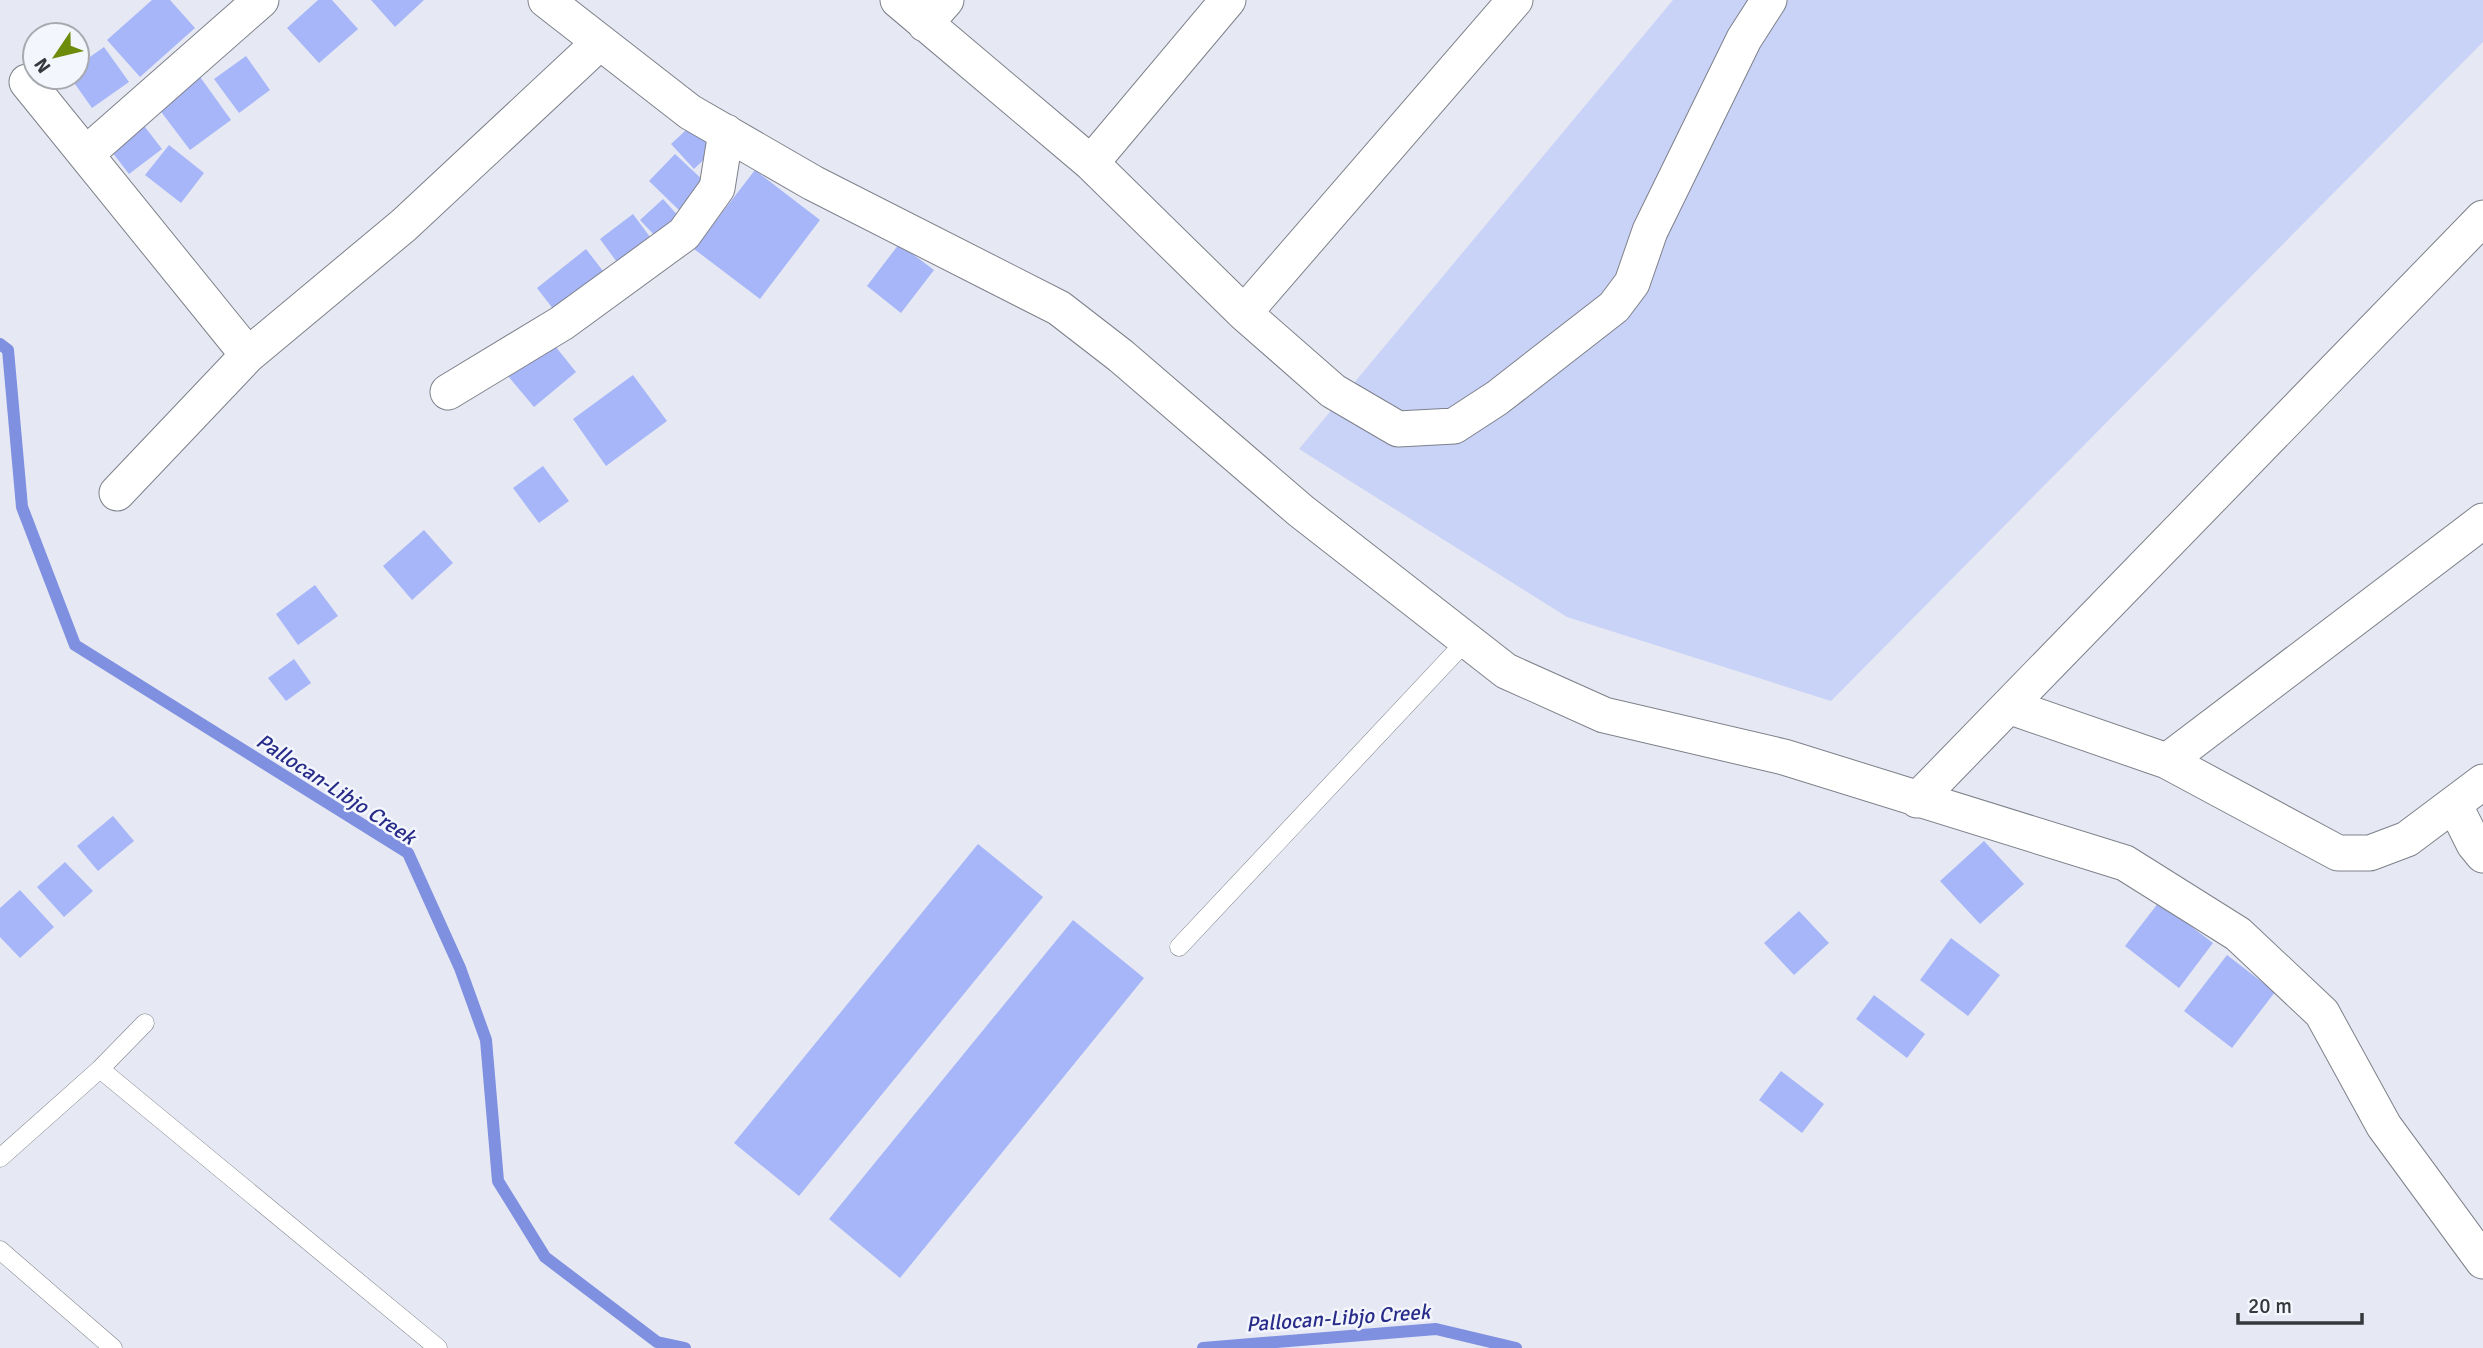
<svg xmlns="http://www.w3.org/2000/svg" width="2483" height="1348" font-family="Signika,sans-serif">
	<rect width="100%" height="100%" fill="#e6e9f3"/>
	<path fill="#c9d2f7" d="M1673,0H2483V42L1831,701L1567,617L1299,449Z"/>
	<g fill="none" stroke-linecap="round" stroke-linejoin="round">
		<path stroke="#7f90e1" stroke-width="12" d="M0,344L8,350L22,507L75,645L408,853L460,968L486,1040L498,1181L545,1257L657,1342L685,1348
			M1203,1348L1436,1329L1516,1348"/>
	</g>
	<path fill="#a6b6f8" d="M152,0H170L195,28L140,77L107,40Z
		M318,0H332L358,29L319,63L287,28Z
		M371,0H424L395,27Z
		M104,47L129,82L92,108L70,77H77V66Z
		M246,56L270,90L239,113L214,79Z
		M198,74L231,120L190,150L156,105Z
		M138,118L162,149L129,174L105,143Z
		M698,119L720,144L694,169L671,144Z
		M169,145L204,173L181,203L145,175Z
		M675,154L706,183L680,211L649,181Z
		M755,170L820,220L760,299L694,249Z
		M663,199L681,219L658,239L640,220Z
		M633,214L656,245L622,269L600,239Z
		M899,244L934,270L901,313L867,286Z
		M586,249L610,280L560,318L537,288Z
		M551,341L576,372L534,407L508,376Z
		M633,375L667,421L606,466L573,419Z
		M543,466L569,501L539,523L513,488Z
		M424,530L453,563L412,600L383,566Z
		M315,585L338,616L298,645L276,614Z
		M294,659L311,683L286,701L268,678Z
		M113,816L134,841L98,871L77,846Z
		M1984,841L2024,884L1980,924L1940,881Z
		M978,844L1043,897L799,1196L734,1143Z
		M65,862L93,891L64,917L37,887Z
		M20,890L54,927L20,958L0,937V908Z
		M2159,902L2213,943L2179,988L2125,946Z
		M1799,911L1829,943L1794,975L1764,943Z
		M1073,920L1144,978L900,1278L829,1219Z
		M1951,938L2000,975L1968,1016L1920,980Z
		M2227,955L2275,992L2232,1048L2184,1011Z
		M1874,995L1925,1034L1907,1058L1856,1019Z
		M1781,1071L1824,1104L1802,1133L1759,1100Z"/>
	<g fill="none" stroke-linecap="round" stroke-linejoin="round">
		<defs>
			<path id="service" d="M1179,947L1466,641
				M100,1069L438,1348
				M0,1158L100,1069L145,1023
				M0,1250L113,1348"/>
			<path id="minor" d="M546,0L690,112L813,183L1059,308L1121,356L1301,511L1506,671L1604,715L1784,757L2125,863L2238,934L2322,1013L2384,1126L2483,1261
				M898,0L1091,163L1244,313L1333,391L1398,429L1454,426L1497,398L1614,307L1632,283L1650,231L1744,39L1769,0
				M925,24L946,0
				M27,82L248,355
				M86,154L261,0
				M1091,163L1228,0
				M1244,313L1515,0
				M448,392L562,323L684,234L717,188L726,132
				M117,493L248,355L404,225L599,43
				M2011,707L2167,761L2338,853H2370L2407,839L2483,782
				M2167,761L2483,521
				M1917,800L2483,218
				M2454,804L2474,844L2483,855"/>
		</defs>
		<use href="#service" stroke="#7e818a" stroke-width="19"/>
		<use href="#minor" stroke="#7e818a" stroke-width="37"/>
		<use href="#service" stroke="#fff" stroke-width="18"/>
		<use href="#minor" stroke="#fff" stroke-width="35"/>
	</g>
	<g text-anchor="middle" stroke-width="5" stroke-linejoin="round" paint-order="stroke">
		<g font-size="21" font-style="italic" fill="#282c89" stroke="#f4f6fe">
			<text transform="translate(336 789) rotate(33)" y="7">Pallocan-Libjo Creek</text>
			<text transform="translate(1338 1318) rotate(-4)" y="7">Pallocan-Libjo Creek</text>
		</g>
	</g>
	<g transform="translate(56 56) rotate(235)"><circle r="33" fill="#f4f6fe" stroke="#a8aab0" stroke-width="2"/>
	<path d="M0-5L12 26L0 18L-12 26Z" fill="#6e8c0c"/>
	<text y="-10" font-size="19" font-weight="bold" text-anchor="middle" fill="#37383c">N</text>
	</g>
	<path d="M2238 1313v10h124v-10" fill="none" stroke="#37383c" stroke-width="3.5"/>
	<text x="2248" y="1313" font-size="21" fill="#37383c" stroke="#f4f6fe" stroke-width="5" paint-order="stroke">20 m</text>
</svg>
